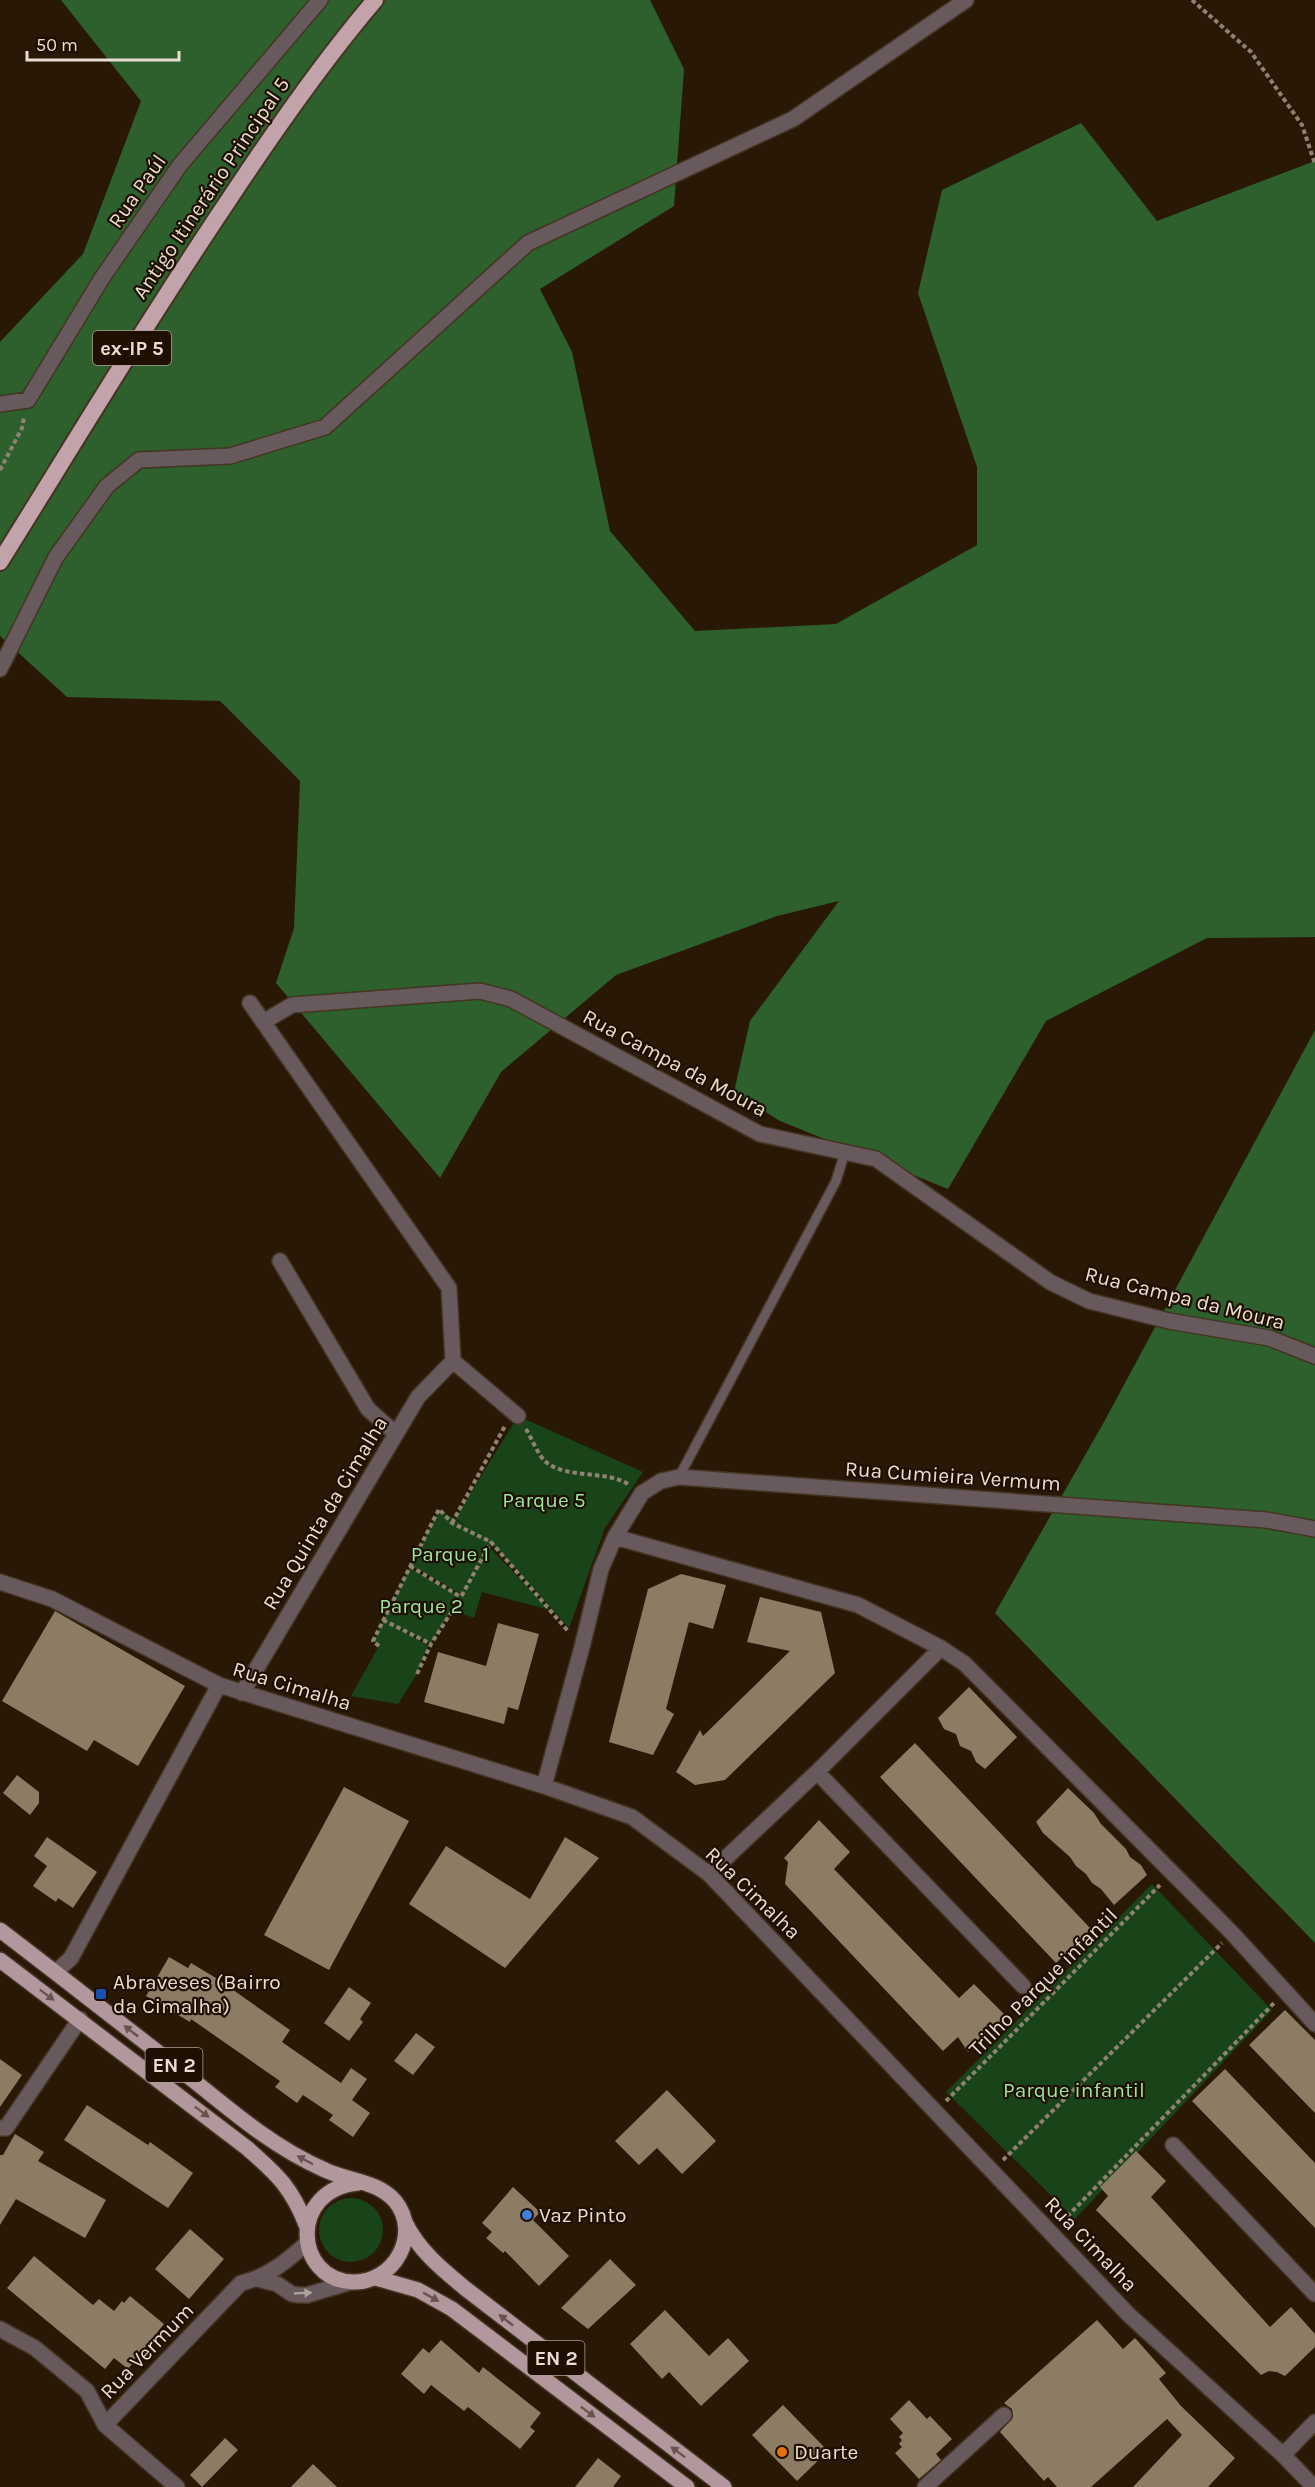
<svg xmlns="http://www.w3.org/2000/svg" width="1315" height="2487" font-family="Karla,sans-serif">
	<rect width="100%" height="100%" fill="#291806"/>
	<path fill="#194319" d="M518,1416L643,1472L605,1528L569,1628L491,1543L489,1547L550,1610L482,1592L474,1618L452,1610L431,1644L397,1627L428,1646L417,1674L398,1704L351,1696L379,1646L373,1641L409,1568L461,1596V1594L411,1565L439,1509L470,1529L455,1518Z
		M1152,1884L1272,2010L1075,2219L946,2092Z
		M319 2230a32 32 0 1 1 64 0a32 32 0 1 1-64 0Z"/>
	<path fill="#2d602c" d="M61,0H650L684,69L674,206L540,289L572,352L610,531L695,631L836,624L977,545V467L918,293L942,190L1081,123L1157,221L1315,161V937L1207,938L1046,1021L948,1189L780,1121L734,1092L750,1021L839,901L777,916L616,975L501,1072L440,1178L276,983L294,928L300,781L220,701L67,697L0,636V342L83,254L141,101Z
		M1315,1030V1943L995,1613L1104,1422Z"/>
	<path fill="#8c7c64" d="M681,1574L726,1585L713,1629L689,1622L666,1709L674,1714L653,1755L609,1742L648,1589Z
		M760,1597L821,1612L835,1673L725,1780L695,1785L676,1772L700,1730L703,1736L790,1651L747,1642Z
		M55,1611L185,1686L138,1766L94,1740L87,1751L2,1701Z
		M498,1623L539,1634L518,1710L508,1707L504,1724L424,1702L438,1652L486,1666Z
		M969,1687L1017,1737L985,1769L976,1762L971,1751L960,1746L956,1734L944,1729L938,1718Z
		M915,1743L1091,1929L1056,1963L880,1777Z
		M17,1775L39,1792V1803L30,1815L3,1793Z
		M344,1787L409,1821L329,1970L264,1935Z
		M1068,1788L1094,1813L1101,1824L1126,1849L1130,1857L1141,1865L1147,1875L1114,1905L1101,1889L1092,1883L1086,1874L1076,1866L1070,1857L1043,1833L1036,1822Z
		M819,1820L850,1852L834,1869L959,1998L974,1984L1007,2017L968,2052L958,2037L943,2051L785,1884L788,1862L784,1858Z
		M47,1837L97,1872L73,1908L58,1898L56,1902L33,1886L47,1866L34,1856Z
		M565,1837L599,1858L505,1968L409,1904L446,1846L530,1899Z
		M169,1957L188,1968L191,1963L216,1978L290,2030L282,2042L341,2083L351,2068L367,2079L352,2100L370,2113L353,2137L329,2120L333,2115L303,2095L297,2103L275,2087L280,2081L191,2019L190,2022L146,1996Z
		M349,1987L371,2003L360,2019L363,2022L349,2041L324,2023Z
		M1285,2010L1315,2040V2113L1249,2045Z
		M416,2033L435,2047L413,2075L394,2061Z
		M0,2059L22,2075L0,2107Z
		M1225,2069L1315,2163V2228L1192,2101Z
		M667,2090L716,2141L682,2174L657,2148L639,2165L615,2141Z
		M87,2105L148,2145L150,2142L193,2173L168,2208L64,2140Z
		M15,2134L44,2152L38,2161L106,2200L85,2238L16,2199L0,2225V2155H3Z
		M1136,2151L1166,2181L1151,2197L1270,2327L1291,2307L1315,2334V2347L1285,2376L1277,2372L1269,2371L1261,2375L1096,2210L1108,2196L1100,2187Z
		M513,2187L540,2212L533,2220L569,2256L539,2286L505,2251L503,2253L486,2238L492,2232L482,2223Z
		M190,2229L224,2259L189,2299L155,2269Z
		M34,2256L93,2305L99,2299L114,2311L122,2301L124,2303L130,2296L164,2324L128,2369L114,2358L105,2369L7,2288Z
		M610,2259L636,2285L588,2329L561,2308Z
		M665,2310L709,2356L728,2338L749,2361L701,2406L669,2372L662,2379L630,2344Z
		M1097,2320L1123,2349L1135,2338L1166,2373L1159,2379L1181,2406L1235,2458L1208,2487H1133L1182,2435L1167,2419L1091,2487H1057L1048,2477L1044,2481L1000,2432L1013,2417L1012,2409L1004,2403Z
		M441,2340L479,2373L483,2367L541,2413L530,2427L535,2431L520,2449L468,2407L464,2411L431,2385L424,2394L401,2374L423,2348L429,2353Z
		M909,2400L927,2419L930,2416L952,2439L936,2454L941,2460L919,2479L895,2453L902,2447L899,2444L902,2440L899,2437L903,2433L890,2419Z
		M783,2405L828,2451L797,2481L752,2435Z
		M225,2438L238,2450L202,2487L190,2475Z
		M598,2458L621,2476L613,2487H575Z
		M313,2464L337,2487H291Z"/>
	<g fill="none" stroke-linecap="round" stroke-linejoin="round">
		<defs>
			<path id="service" d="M679,1477L836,1181L845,1152"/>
			<path id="minor" d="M0,404L28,400L102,278L180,165L320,0
				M0,669L56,557L107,486L139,460L230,456L325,427L528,243L793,119L966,0
				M250,1003L449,1288L453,1361
				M263,1022L292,1005L480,991L511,999L760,1134L876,1159L1050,1282L1089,1301L1169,1321L1269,1338L1315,1356
				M280,1261L368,1409L396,1434
				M453,1361L518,1416
				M615,1537L858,1605L941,1648L965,1664L1232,1933L1315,2024
				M0,1582L52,1599L219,1685L544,1786L632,1817L709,1874L1129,2315L1283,2455L1314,2487
				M242,1693L418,1397L453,1361
				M817,1772L1023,1986
				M544,1786L582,1647L601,1569L615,1537L642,1493L661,1481L679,1477L1266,1520L1315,1529
				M709,1874L817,1772L941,1648
				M56,1972L71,1958L219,1685
				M0,2128H6L80,2019
				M1173,2145L1315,2294
				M257,2279L277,2284L292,2294L299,2295H307L351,2282
				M0,2329L35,2348L87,2391L105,2425L177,2487
				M105,2425L241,2283C268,2277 287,2261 308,2242
				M1283,2455L1315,2422
				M925,2487L1004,2415"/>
			<path id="primary" d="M0,1930C58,1974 115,2019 173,2064C201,2086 229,2110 258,2131C279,2146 302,2160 325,2170C348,2181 378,2181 395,2201C422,2234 394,2283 353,2282C294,2280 288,2190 358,2183
				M0,1960L247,2148C278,2175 292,2188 307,2227
				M405,2222C418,2250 443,2270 466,2289L724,2487
				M376,2278L418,2290L452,2309L687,2487"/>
			<path id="trunk" d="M0,562C76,440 150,317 230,198C275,130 322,62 375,0"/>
		</defs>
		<use href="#service" stroke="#443423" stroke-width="12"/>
		<use href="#minor" stroke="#443423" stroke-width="18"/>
		<use href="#primary" stroke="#443423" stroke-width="18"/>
		<use href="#trunk" stroke="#443423" stroke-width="20"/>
		<path stroke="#8f8173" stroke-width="4" stroke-dasharray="4.5 3" stroke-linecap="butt" d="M1192,0L1251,52L1302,125L1315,164
			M0,470L22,428L24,417
			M526,1429C532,1439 538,1455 546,1462C566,1479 605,1470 628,1484
			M452,1523L505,1426
			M410,1566L461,1597
			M383,1620L431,1644
			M379,1646L373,1641L439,1509L452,1523L491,1542L568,1631
			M417,1674L431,1644L461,1597L491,1542
			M946,2101L1160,1885
			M1003,2160L1222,1943
			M1062,2222L1274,2003"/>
		<use href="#service" stroke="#67595c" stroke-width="9"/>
		<use href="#minor" stroke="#67595c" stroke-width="15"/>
		<use href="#primary" stroke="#b2979d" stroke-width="15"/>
		<use href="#trunk" stroke="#c2a3aa" stroke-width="16"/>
	</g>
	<defs><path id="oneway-solid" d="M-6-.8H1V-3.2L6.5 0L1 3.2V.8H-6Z" transform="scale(1.5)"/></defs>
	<g fill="#68534f">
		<use href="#oneway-solid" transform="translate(47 1995) rotate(37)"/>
		<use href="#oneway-solid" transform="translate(131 2031) rotate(-142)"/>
		<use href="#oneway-solid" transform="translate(202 2112) rotate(37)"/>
		<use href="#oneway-solid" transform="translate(305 2160) rotate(-152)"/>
		<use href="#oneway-solid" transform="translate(431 2297) rotate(29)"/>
		<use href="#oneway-solid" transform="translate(506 2320) rotate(-142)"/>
		<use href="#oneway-solid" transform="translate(588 2412) rotate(37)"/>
		<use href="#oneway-solid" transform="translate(678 2452) rotate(-143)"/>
	</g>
	<use fill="#aea29d" href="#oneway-solid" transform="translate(303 2293) rotate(-3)"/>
	<rect fill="#1a4fb4" stroke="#1f0f01" stroke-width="2" x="95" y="1988" width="12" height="12" rx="3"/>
	<circle fill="#3f7fe0" stroke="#1f0f01" stroke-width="2" cx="527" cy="2215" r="6"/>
	<circle fill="#e8710a" stroke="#1f0f01" stroke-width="2" cx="782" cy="2452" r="6"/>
	<g text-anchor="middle" stroke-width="4.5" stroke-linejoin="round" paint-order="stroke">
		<g fill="#1f0f01" stroke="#ac9f93" stroke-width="1.5">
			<rect x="93" y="331" width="78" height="34" rx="4.5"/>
			<rect x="145.5" y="2048" width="57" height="34" rx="4.5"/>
			<rect x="527.5" y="2341" width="57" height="34" rx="4.5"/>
		</g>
		<g font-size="20" font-weight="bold" fill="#e9ddd2">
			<text x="132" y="355">ex-IP 5</text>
			<text x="174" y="2072">EN 2</text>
			<text x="556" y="2365">EN 2</text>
		</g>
		<g font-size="21" fill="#e9ddd2" stroke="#1f0f01">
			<text transform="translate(211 188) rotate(-56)" y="7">Antigo Itinerário Principal 5</text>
			<text transform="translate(137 191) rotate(-55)" y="7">Rua Paúl</text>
			<text transform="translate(675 1063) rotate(28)" y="7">Rua Campa da Moura</text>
			<text transform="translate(1185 1298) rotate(14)" y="7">Rua Campa da Moura</text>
			<text transform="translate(953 1476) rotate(4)" y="7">Rua Cumieira Vermum</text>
			<text transform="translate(325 1513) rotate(-59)" y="7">Rua Quinta da Cimalha</text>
			<text transform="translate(292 1686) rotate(17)" y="7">Rua Cimalha</text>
			<text transform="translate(753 1893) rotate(44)" y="7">Rua Cimalha</text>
			<text transform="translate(1043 1982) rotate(-45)" y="7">Trilho Parque infantil</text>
			<text transform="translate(1091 2244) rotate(46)" y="7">Rua Cimalha</text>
			<text transform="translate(147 2351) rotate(-46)" y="7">Rua Vermum</text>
		</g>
		<g font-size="21" fill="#9ce699" stroke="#1f0f01">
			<text x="544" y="1507">Parque 5</text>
			<text x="450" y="1561">Parque 1</text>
			<text x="421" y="1613">Parque 2</text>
			<text x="1074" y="2097">Parque infantil</text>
		</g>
		<g font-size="21" fill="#e9ddd2" stroke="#1f0f01" text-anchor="start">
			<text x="113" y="1989">Abraveses (Bairro<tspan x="113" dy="24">da Cimalha)</tspan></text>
			<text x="539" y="2222">Vaz Pinto</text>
			<text x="794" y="2459">Duarte</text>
		</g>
	</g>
	<path d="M27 51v9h152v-9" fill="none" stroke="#e9ddd2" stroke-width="3"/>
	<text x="36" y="51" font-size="18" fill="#e9ddd2" stroke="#1f0f01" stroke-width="4.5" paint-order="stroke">50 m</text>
</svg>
